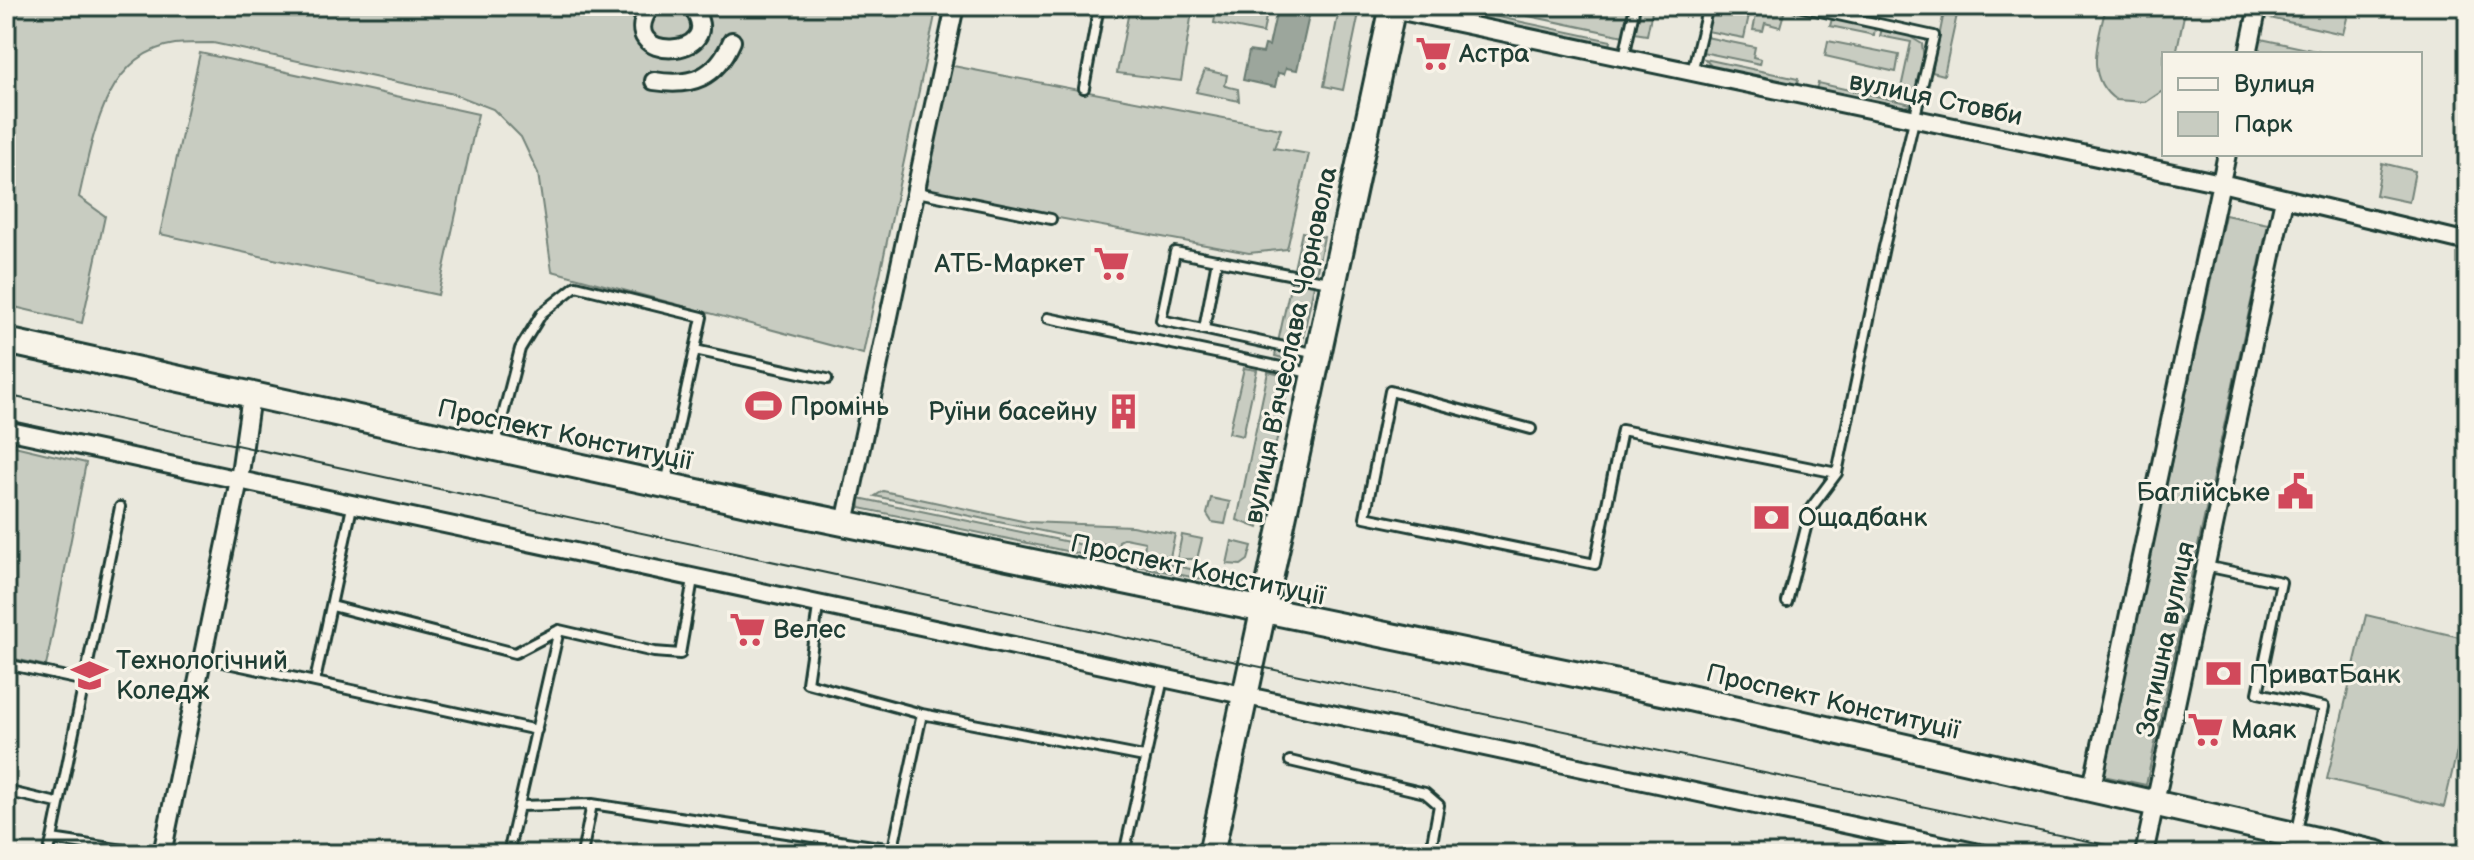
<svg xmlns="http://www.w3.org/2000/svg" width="2474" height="860" font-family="'Balsamiq Sans',sans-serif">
	<rect width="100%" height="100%" fill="#eae8dd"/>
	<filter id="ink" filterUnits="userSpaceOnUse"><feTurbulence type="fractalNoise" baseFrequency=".0125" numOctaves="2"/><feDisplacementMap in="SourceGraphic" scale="16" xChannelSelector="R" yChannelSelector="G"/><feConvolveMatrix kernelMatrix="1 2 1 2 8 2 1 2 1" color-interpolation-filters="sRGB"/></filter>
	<g filter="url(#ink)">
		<path fill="#c8ccc1" stroke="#74847a" stroke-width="2" d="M6,6H937L863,354L552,271L538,173L521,137L493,109L454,94L213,43C200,43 187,43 175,44C104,54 92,141 79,197L105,216L82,323L6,305Z
			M1130,6H1160L1192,12L1181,81L1117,73Z
			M1217,6L1251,11L1252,6H1268L1263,33L1214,23Z
			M1434,6H1447L1611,41L1610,46L1433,9Z
			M1481,6H1631L1624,36Z
			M1640,6H1653L1647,35L1634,33Z
			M1712,6H1751L1744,38L1707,31Z
			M1758,6L1785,9L1780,27L1765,23L1763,31L1753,30Z
			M2106,6H2186L2176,54H2164V90L2146,102L2116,100C2083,77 2099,39 2106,6Z
			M2267,6H2350L2343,34L2265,17Z
			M1945,7L1958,10L1944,75L1932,72Z
			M1339,10L1359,13L1343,90L1324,86Z
			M1832,19L1875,28L1874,35L1830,26Z
			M1882,29L1907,35L1922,44L1924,60L1916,97L1890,92L1891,86L1901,88L1911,42L1880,36Z
			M1706,37L1755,47L1753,57L1761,59L1760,64L1702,52Z
			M2261,39L2330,54H2257Z
			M1828,41L1899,55L1896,72L1825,56Z
			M200,53L478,114L438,295L160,234Z
			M1705,59L1798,79L1797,85L1712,67Z
			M943,64L1281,129L1274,148L1309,154L1287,249L1249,253L917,192Z
			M1205,70L1227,75L1225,86L1238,89L1239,101L1196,92Z
			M1818,83L1911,104L1905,108L1816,89Z
			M2382,163L2415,171L2409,202L2376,195Z
			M2225,215L2268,224L2146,785L2103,776Z
			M1302,232L1324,237L1298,362L1275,356Z
			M1244,368L1257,370L1243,436L1229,433Z
			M1268,372L1290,377L1258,528L1237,520Z
			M6,444L86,463L46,666L6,657Z
			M883,491L1027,522L1132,526L1175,534L1170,557L1144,552L1145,542L1125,538L1119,541L1118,547L875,496Z
			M859,498L1116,552L1114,561L860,508Z
			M1211,498L1230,502L1225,524L1212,522L1207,514Z
			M1182,535L1202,539L1197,559H1177Z
			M1232,541L1252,546L1248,560L1241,565L1227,564Z
			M1140,558L1236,579L1245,583V588L1138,566Z
			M2366,615L2468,639V704L2444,807L2327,779Z"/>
		<path fill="#9ca69c" stroke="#6a7c72" stroke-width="2" d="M1277,10L1309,16L1297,70L1286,68L1284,74L1278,73L1275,87L1243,80L1249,51L1263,53L1265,45L1269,46Z"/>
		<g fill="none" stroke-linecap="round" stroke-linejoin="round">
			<defs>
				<path id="lane" d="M1624,57L1635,6
					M1692,72L1708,6
					M1084,88L1099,6
					M917,192L1051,219
					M1048,318L1310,373
					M1204,329L1217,260
					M695,350L827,379
					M1317,354L1161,320L1175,252L1329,282
					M1531,429L1390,391L1365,517L1595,564L1622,430L1837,473
					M495,446L520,349L542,313L576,286L702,317L666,484
					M120,507L52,839L149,854
					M2205,566L2281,582L2258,693L2324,707L2296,835
					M1787,602L1811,508L1837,473L1884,247L1934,36L1797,6
					M332,606L515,653L559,630
					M818,607L807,683L922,714L1144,757
					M204,658L537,730
					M6,664L85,681
					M315,681L353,502
					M1290,761L1425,793L1439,805L1430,854
					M6,791L57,803
					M519,806L592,804L893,849
					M892,853L922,714
					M48,854L52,839
					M508,854L559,630L654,652L680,654L693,579
					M582,854L592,804
					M1124,854L1163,679"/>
				<path id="street" d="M651,6C609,65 734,60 691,6
					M1392,9L2221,183L2468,242
					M2248,54L2258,6
					M654,81C692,87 716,78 732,41
					M6,430L1984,854
					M845,523L955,6
					M2092,787L2227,154
					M162,854L239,480L251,396
					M2144,854L2284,199"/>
				<path id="secondary" d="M6,341L761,506L1676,695L2378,854
					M1211,854L1393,6"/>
			</defs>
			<use href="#lane" stroke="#1f3d34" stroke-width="14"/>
			<use href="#street" stroke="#1f3d34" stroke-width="22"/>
			<use href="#secondary" stroke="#1f3d34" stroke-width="30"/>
			<use href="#lane" stroke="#f7f3e8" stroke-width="8"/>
			<use href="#street" stroke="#f7f3e8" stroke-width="16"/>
			<use href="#secondary" stroke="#f7f3e8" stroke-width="24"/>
			<path stroke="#1f3d34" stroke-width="2" d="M6,395L1204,655L2149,854"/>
		</g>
	</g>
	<defs>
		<symbol id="supermarket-bare" viewBox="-9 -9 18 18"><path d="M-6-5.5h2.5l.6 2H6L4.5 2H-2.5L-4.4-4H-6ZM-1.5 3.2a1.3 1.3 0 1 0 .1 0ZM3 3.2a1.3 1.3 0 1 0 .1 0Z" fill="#d1495b" stroke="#f7f3e8" stroke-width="2.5" paint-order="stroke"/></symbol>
		<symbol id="stadium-bare" viewBox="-9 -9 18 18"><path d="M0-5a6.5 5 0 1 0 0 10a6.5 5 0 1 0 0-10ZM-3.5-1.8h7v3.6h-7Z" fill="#d1495b" stroke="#f7f3e8" stroke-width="2.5" paint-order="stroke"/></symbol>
		<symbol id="building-bare" viewBox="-9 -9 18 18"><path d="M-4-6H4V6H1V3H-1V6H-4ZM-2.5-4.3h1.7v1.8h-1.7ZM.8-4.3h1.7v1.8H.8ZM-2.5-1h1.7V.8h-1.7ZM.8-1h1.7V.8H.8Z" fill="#d1495b" stroke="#f7f3e8" stroke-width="2.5" paint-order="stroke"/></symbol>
		<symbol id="civic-bare" viewBox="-9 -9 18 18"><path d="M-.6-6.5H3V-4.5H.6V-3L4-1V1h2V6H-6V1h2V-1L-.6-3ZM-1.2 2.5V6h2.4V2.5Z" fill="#d1495b" stroke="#f7f3e8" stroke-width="2.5" paint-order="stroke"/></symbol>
		<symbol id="bank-bare" viewBox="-9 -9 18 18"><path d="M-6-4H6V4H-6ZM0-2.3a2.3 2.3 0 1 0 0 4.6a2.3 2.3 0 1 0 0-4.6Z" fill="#d1495b" stroke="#f7f3e8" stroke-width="2.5" paint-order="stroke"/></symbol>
		<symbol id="university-bare" viewBox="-9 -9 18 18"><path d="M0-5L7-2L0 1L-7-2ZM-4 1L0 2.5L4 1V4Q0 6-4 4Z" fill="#d1495b" stroke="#f7f3e8" stroke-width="2.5" paint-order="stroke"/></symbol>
	</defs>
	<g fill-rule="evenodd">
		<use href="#supermarket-bare" x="1408" y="28" width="51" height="51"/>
		<use href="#supermarket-bare" x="1086" y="238" width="51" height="51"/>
		<use href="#stadium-bare" x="738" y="380" width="51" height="51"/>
		<use href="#building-bare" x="1098" y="386" width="51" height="51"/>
		<use href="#civic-bare" x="2270" y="466" width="51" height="51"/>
		<use href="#bank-bare" x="1746" y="492" width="51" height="51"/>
		<use href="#supermarket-bare" x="722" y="604" width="51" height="51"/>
		<use href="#bank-bare" x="2198" y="648" width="51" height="51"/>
		<use href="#university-bare" x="64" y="650" width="51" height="51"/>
		<use href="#supermarket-bare" x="2180" y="704" width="51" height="51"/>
	</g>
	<g text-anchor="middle" stroke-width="6" stroke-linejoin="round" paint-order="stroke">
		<g font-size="26" fill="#1f3d34" stroke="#f7f3e8" text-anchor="start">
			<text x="1459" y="62">Астра</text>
			<text x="1085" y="272" text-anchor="end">АТБ-Маркет</text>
			<text x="790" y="415">Промінь</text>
			<text x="1097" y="420" text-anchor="end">Руїни басейну</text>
			<text x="2270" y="501" text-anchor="end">Баглійське</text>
			<text x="1798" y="526">Ощадбанк</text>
			<text x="773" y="638">Велес</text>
			<text x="116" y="669">Технологічний<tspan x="116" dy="30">Коледж</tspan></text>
			<text x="2249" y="683">ПриватБанк</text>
			<text x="2231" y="738">Маяк</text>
		</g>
		<g font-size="26" fill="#1f3d34" stroke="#f7f3e8">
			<text transform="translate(1936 98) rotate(12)" y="9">вулиця Стовби</text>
			<text transform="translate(1290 345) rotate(-78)" y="9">вулиця Вʼячеслава Чорновола</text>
			<text transform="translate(565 434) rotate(12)" y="9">Проспект Конституції</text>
			<text transform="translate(1198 569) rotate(12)" y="9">Проспект Конституції</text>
			<text transform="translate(2165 639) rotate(-78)" y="9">Затишна вулиця</text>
			<text transform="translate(1833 701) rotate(13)" y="9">Проспект Конституції</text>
		</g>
	</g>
	<rect width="2474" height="860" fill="none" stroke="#f7f3e8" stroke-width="32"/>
	<rect x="16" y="16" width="2442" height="828" fill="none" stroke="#1f3d34" stroke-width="3" filter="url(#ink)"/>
	<rect x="2162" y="52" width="260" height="104" fill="#f7f3e8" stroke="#a1aaa0" stroke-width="2"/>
	<rect x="2178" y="78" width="40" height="12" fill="#f7f3e8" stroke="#a1aaa0" stroke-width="2"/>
	<text x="2234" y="92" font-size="24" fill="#1f3d34">Вулиця</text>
	<rect x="2178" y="112" width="40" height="24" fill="#c8ccc1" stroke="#a1aaa0" stroke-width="2"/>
	<text x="2234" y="132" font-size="24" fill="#1f3d34">Парк</text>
</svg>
